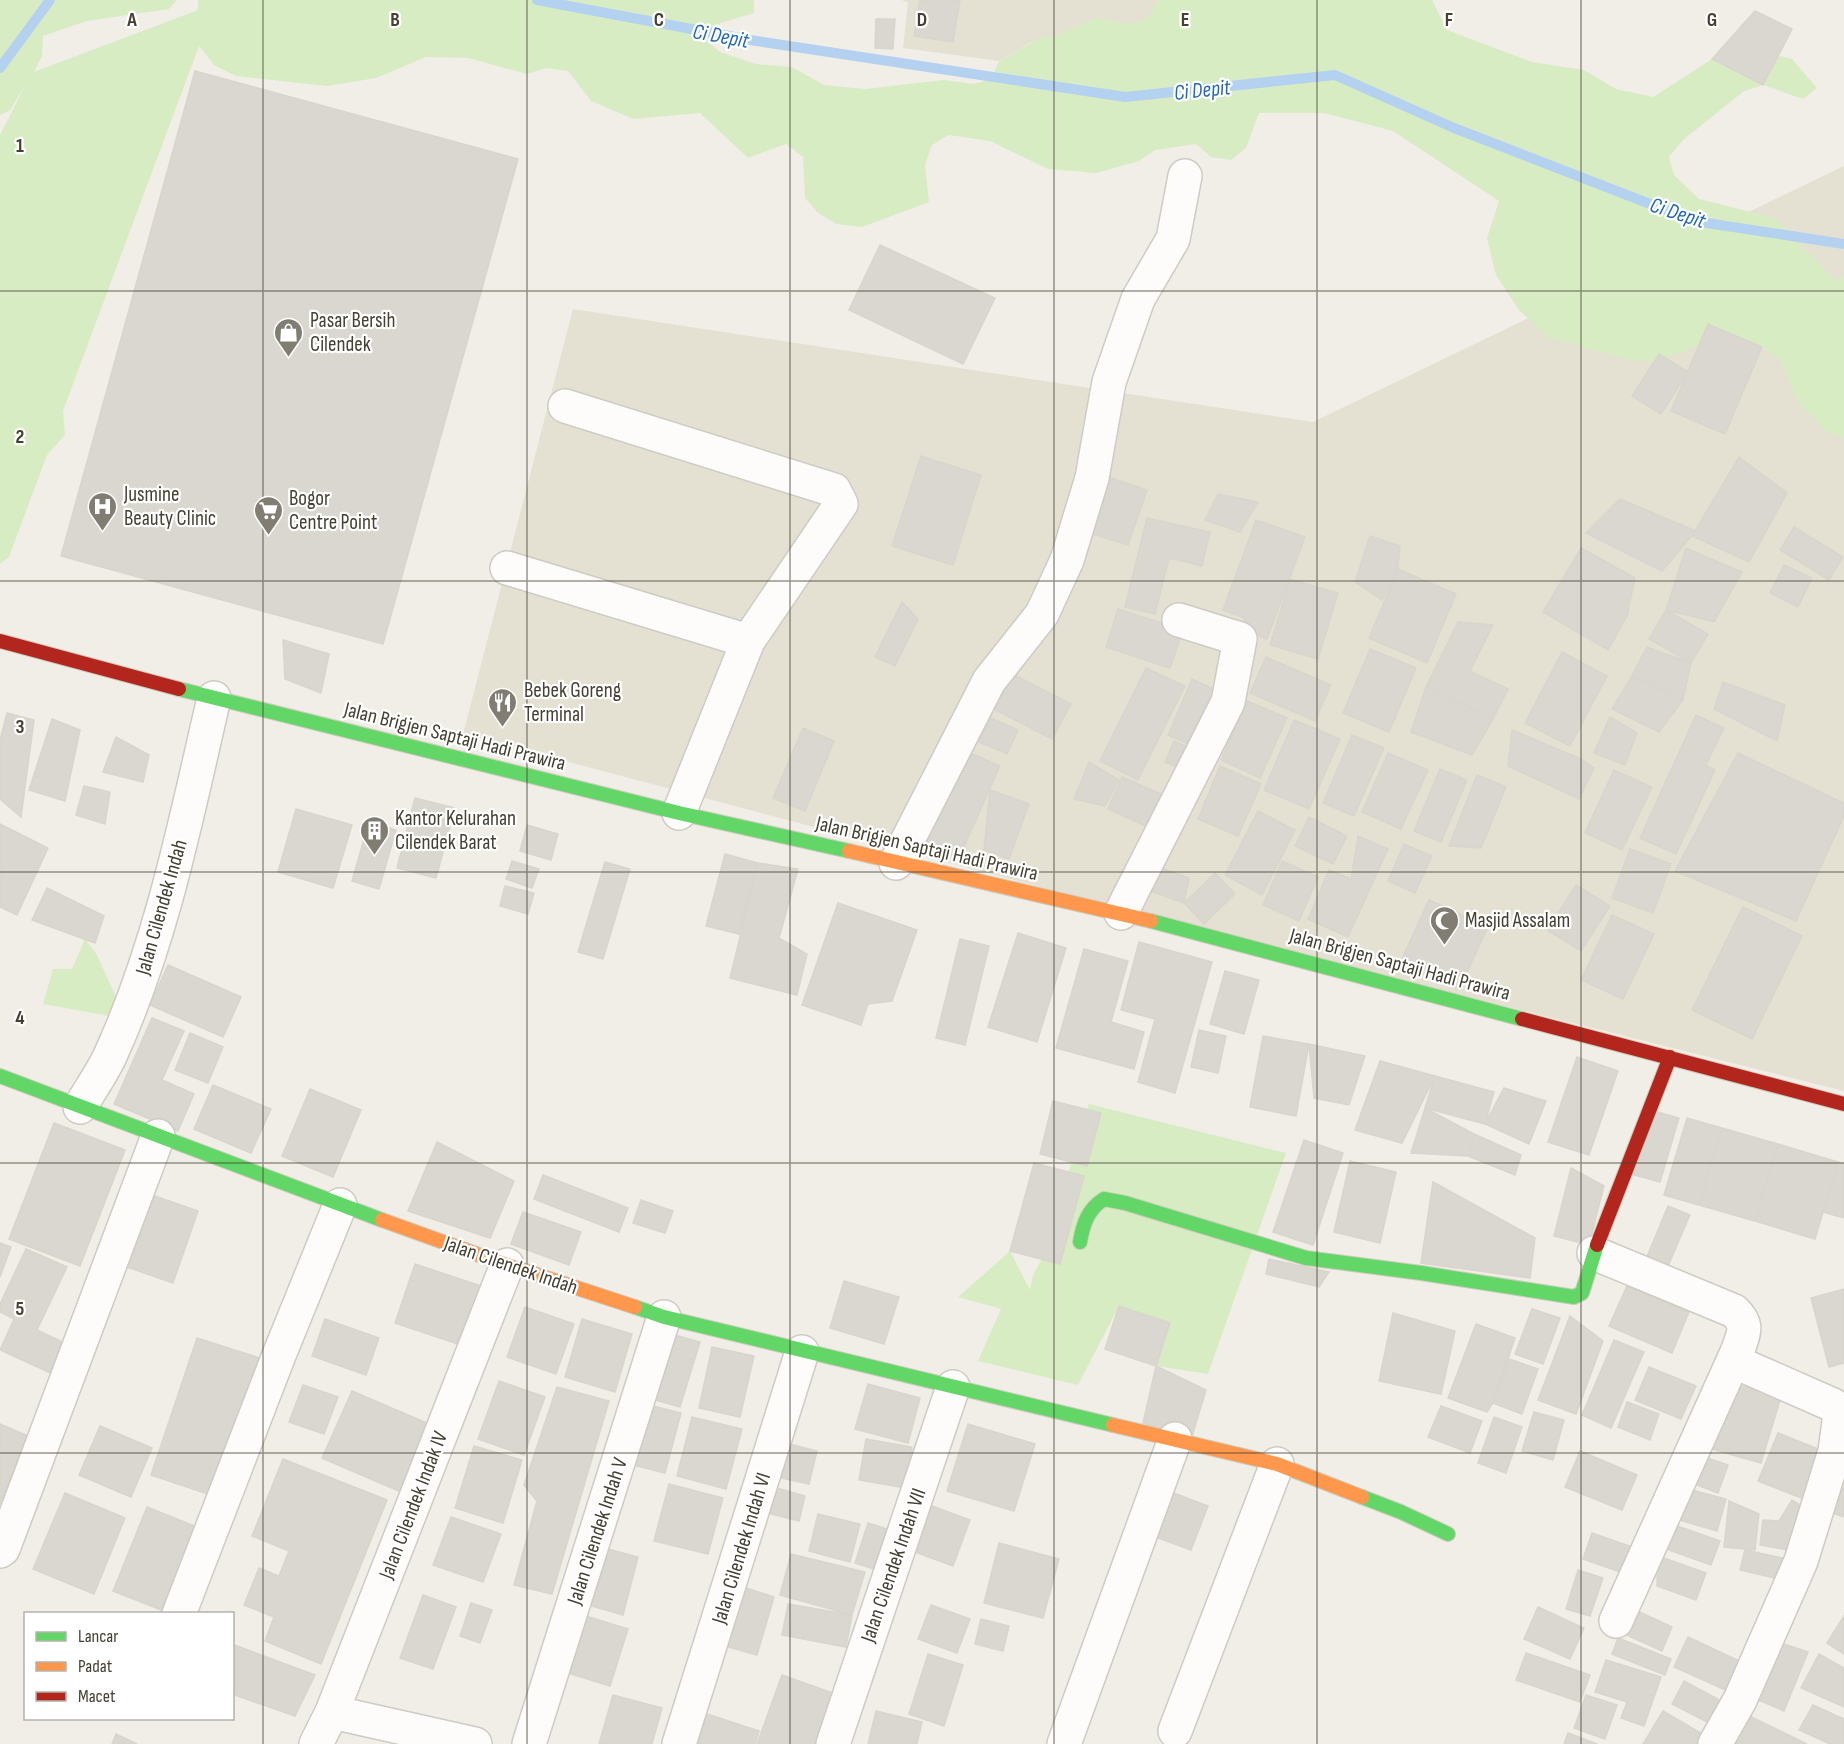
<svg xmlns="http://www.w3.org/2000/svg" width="1844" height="1744" font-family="'Sofia Sans Condensed',sans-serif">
	<rect width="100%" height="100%" fill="#f0eee6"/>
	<path fill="#e4e1d3" d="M901,0H1180L1170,30L1030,43L999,61L903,48L908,2Z
		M1844,166V1091L1218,934L463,734L573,309L1313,422Z"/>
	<path fill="#d8ecc4" d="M0,0H177L169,9L87,21L43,36L42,56L34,72L198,10V0H754V13L714,25L707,41L720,52L756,64L792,67L824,85L865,89L944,80L974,84L991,79L999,61L1042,37L1055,36L1096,18L1131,24L1149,17L1158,0H1432L1447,30L1532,62L1584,70L1616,89L1653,97L1712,59L1755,50L1792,59L1817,88L1803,99L1763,85L1744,91L1683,140L1669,157L1674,175L1699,199L1775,218L1836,281L1844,277V438L1824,430L1797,400L1779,358L1762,347L1718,339L1657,361L1638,362L1547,337L1519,310L1496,275L1487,238L1499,201L1393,131L1324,113H1259L1246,148L1231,160L1211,157L1196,144L1155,150L1139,161L1096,173L1048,169L990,141L949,135L932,145L925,165L929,202L862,227L837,224L818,213L805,198L803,157L786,144L748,158L700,113L633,119L591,101L568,71L546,68L527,74L468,58L426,57L376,78L327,86L236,76L214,65L199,46L63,411L65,435L47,455L9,557L0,564V135L26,84L10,110L0,115Z
		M85,939L97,955L126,1019L43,1004L53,969H72Z
		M1089,1104L1286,1153L1208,1374L1156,1366L1169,1323L1119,1306L1078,1385L978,1361L1001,1309L958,1297L1010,1251L1030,1290L1033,1275L1043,1257Z"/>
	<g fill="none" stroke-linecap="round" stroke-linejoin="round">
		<path stroke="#b4d1f0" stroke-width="10" d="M537,0L750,40L1125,97L1335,75L1454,128L1694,221L1844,244
			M0,68L50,0"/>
	</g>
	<path fill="#d9d7cf" stroke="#d8d5cc" stroke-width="1.5" d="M920,0H960L953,42L914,36Z
		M1755,11L1792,29L1763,85L1712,59Z
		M876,19H895L893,49L875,48Z
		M195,71L518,159L383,644L61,556Z
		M880,245L995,298L963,364L849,310Z
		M1708,324L1762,347L1725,434L1671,411Z
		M1659,354L1688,372L1661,414L1632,396Z
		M921,456L981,475L953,565L892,546Z
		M1739,457L1787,493L1749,562L1692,536Z
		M1109,477L1147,490L1128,545L1090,533Z
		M1218,494L1258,502L1240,532L1205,520Z
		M1620,499L1696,531L1662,571L1586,533Z
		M1147,518L1210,532L1202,566L1169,558L1155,614L1125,607Z
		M1256,520L1305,537L1267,639L1241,630L1245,618L1223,610Z
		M1794,527L1843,557L1829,580L1780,550Z
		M1370,536L1400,546L1398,569L1382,600L1355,582Z
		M1581,548L1635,578L1627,616L1608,650L1543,612Z
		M1686,548L1742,572L1714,622L1666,610Z
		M1784,565L1812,578L1798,607L1770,593Z
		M1398,569L1456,594L1427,663L1369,638Z
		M1290,579L1338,593L1318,659L1270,645Z
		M902,602L918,619L895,666L875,657Z
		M1118,609L1183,630L1170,668L1106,647Z
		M1666,610L1708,634L1691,663L1649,639Z
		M1458,622L1493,625L1470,671L1508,689L1493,719L1426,687Z
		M283,640L329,654L321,693L285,679Z
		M1647,647L1691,663L1683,700L1632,676Z
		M1370,649L1416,668L1389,732L1343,713Z
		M1562,652L1607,676L1570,746L1525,723Z
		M1266,657L1331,685L1315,721L1250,693Z
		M1146,668L1185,686L1138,780L1100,761Z
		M1007,671L1071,704L1052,739L988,706Z
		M1632,676L1683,700L1659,732L1612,709Z
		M1192,679L1224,694L1200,749L1168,735Z
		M1723,682L1785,705L1777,741L1714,709Z
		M1426,687L1493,719L1472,755L1411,732Z
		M1247,701L1287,718L1260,778L1221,760Z
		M7,713L34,720L21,817L0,799V740Z
		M979,713L1018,730L1007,754L968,737Z
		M1696,715L1724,728L1706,765L1715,770L1676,854L1640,838Z
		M1610,717L1637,733L1625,765L1594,753Z
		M52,719L80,730L65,801L29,790Z
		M1294,720L1340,739L1309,809L1264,790Z
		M803,728L834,741L805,811L773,798Z
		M1512,730L1581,759L1594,768L1579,799L1508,766Z
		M1352,735L1384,748L1354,816L1323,803Z
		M116,737L149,755L143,782L103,772Z
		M1174,741L1196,751L1187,771L1165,762Z
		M959,748L1000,766L959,858L918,840Z
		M1388,753L1428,770L1401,829L1362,812Z
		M1738,753L1844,803V816L1796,921L1675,871Z
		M1089,762L1119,780L1105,806L1074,799Z
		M1220,766L1261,784L1238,836L1198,819Z
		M1440,769L1467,780L1441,842L1414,831Z
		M1614,770L1652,787L1622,850L1585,833Z
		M1477,775L1506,787L1481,848L1449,846Z
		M1122,777L1170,798L1156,831L1108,809Z
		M84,786L110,792L105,824L76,815Z
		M990,790L1029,804L1009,859L984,850Z
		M415,798L455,808L436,878L397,868Z
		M296,809L352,825L333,888L278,872Z
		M1258,811L1295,830L1262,895L1225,875Z
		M1309,817L1347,836L1333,864L1295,846Z
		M369,822L396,830L379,889L352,881Z
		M0,824L48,848L17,915L0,907Z
		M527,825L558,834L551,860L520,851Z
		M1358,836L1388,849L1348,937L1308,919L1329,870L1351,879Z
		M1404,844L1432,856L1415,893L1388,881Z
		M1630,849L1671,864L1653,913L1612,898Z
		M725,854L758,863L739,934L706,926Z
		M512,861L539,869L532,888L506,879Z
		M1282,861L1318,877L1299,921L1263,905Z
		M605,862L630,869L603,959L578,952Z
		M758,863L798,869L779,938L807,954L797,995L730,978Z
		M1151,864L1189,878L1184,903L1142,888Z
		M1215,873L1235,894L1204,924L1184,903Z
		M1576,885L1610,906L1581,951L1547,930Z
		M505,886L534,893L528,914L500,906Z
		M47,888L104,916L95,943L32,920Z
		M1429,900L1488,927L1459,989L1400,963Z
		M838,903L917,930L892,1001L868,1004L861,1025L802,1005Z
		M1743,907L1802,936L1752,1039L1692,1010Z
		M1612,915L1654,934L1623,999L1581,980Z
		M1018,933L1066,948L1037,1042L988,1027Z
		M960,939L989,946L965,1045L936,1038Z
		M1139,942L1212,962L1175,1093L1138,1082L1155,1019L1121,1010Z
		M1084,949L1128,961L1111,1022L1144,1032L1134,1069L1056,1048Z
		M168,965L241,997L223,1037L150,1005Z
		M1225,971L1259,980L1244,1034L1210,1024Z
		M152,1018L184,1031L162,1080L194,1094L178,1131L114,1104Z
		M1199,1030L1226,1036L1218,1073L1191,1067Z
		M190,1033L223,1047L208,1083L175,1070Z
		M1263,1036L1309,1044L1296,1116L1250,1107Z
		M1309,1044L1365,1056L1349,1105L1314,1098Z
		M1577,1057L1618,1071L1589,1155L1548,1142Z
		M1380,1061L1435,1076L1402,1143L1355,1130Z
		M1435,1076L1494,1092L1485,1124L1425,1108Z
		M213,1085L271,1109L251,1153L194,1129Z
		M1504,1088L1546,1101L1529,1144L1485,1124Z
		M310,1089L361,1110L333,1177L282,1156Z
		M1053,1101L1101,1113L1087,1166L1040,1154Z
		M1425,1108L1474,1134L1468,1156L1411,1153Z
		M1650,1110L1679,1118L1660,1182L1631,1174Z
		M1687,1118L1722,1128L1699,1205L1664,1195Z
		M54,1123L125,1150L80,1266L9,1239Z
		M1722,1128L1778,1144L1755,1221L1699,1205Z
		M1474,1134L1521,1155L1515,1175L1468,1156Z
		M1304,1140L1343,1153L1313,1245L1273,1232Z
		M437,1142L514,1181L490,1238L408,1211Z
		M1778,1144L1838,1162L1815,1239L1755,1221Z
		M1350,1161L1396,1172L1380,1243L1334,1232Z
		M1838,1162L1844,1164V1218L1823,1212Z
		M1034,1163L1084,1176L1060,1264L1010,1251Z
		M1571,1168L1604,1186L1589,1245L1554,1236Z
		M543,1175L628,1208L619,1232L534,1199Z
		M1433,1182L1535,1238L1530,1278L1421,1263Z
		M149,1194L198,1211L173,1283L124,1266Z
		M641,1200L673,1211L665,1233L633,1223Z
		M1668,1206L1690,1215L1665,1273L1644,1264Z
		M523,1212L581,1232L569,1265L511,1244Z
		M0,1243L11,1247L0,1277Z
		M26,1249L67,1267L37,1330L69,1345L55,1375L0,1350L14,1319L0,1312V1304Z
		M1269,1259L1329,1272L1319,1287L1266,1274Z
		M415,1264L484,1287L464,1346L395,1323Z
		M844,1281L899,1297L884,1344L830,1328Z
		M1627,1286L1689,1312L1672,1353L1609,1326Z
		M1844,1289V1363L1829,1367L1811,1298Z
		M1119,1306L1170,1323L1156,1366L1105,1349Z
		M525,1307L574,1324L556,1374L507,1357Z
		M1532,1309L1560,1318L1543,1364L1515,1354Z
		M1393,1313L1455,1331L1441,1394L1379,1381Z
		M1570,1316L1603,1341L1576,1414L1538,1400Z
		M325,1319L379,1338L366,1375L312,1356Z
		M582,1319L632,1334L615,1392L565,1377Z
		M1476,1324L1515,1338L1493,1403L1487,1412L1448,1398Z
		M664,1332L700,1342L680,1407L645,1397Z
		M197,1338L266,1360L220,1498L151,1475Z
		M1614,1340L1644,1352L1611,1428L1582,1415Z
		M712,1347L754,1356L740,1417L699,1408Z
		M1509,1359L1538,1369L1522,1414L1493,1403Z
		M1156,1366L1206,1390L1191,1440L1143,1423Z
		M1649,1367L1696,1386L1681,1419L1635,1400Z
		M499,1381L545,1397L524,1455L478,1439Z
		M1728,1382L1781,1397L1761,1463L1708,1448Z
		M868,1384L920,1398L908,1443L855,1429Z
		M303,1385L338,1397L324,1434L289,1422Z
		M557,1387L609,1401L552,1594L514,1585L537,1501L524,1485Z
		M352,1391L431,1425L401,1492L322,1458Z
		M1627,1402L1659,1414L1650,1440L1618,1427Z
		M645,1404L681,1413L665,1473L629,1464Z
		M1441,1406L1482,1421L1470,1453L1428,1437Z
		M1534,1412L1564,1420L1553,1460L1522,1451Z
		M692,1417L742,1429L726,1489L677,1476Z
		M1494,1417L1522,1427L1506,1473L1478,1463Z
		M0,1424L28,1436L0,1504Z
		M968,1424L1035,1444L1014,1511L947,1491Z
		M100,1426L152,1448L131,1497L79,1475Z
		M1778,1433L1828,1453L1809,1501L1758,1481Z
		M866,1439L912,1447L905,1488L859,1480Z
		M785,1443L817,1451L809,1484L777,1477Z
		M474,1446L522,1460L503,1523L455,1508Z
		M1580,1451L1637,1475L1622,1510L1565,1487Z
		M1701,1456L1728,1465L1718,1493L1692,1483Z
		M283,1459L387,1500L321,1664L265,1641L274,1617L244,1605L259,1568L279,1576L289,1551L252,1536Z
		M1844,1479V1517L1832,1513Z
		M669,1484L723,1498L708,1554L654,1541Z
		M770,1486L805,1496L799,1521L763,1512Z
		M1684,1488L1726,1499L1717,1531L1676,1519Z
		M1163,1489L1208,1506L1191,1550L1145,1533Z
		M65,1493L125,1518L94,1594L33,1569Z
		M1792,1500L1807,1509L1799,1552L1760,1545L1763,1520L1779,1521Z
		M1729,1501L1759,1514L1755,1550L1724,1547Z
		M932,1506L970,1520L953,1566L915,1552Z
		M147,1507L197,1527L164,1611L113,1591Z
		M818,1514L860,1524L850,1562L809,1551Z
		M451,1517L501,1534L483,1582L433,1565Z
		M868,1523L887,1529L874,1569L855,1563Z
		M1669,1523L1720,1541L1711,1565L1661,1547Z
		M1592,1533L1632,1547L1623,1573L1583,1559Z
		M999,1543L1059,1559L1043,1618L984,1603Z
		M604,1548L638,1557L623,1615L588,1605Z
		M1745,1550L1792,1560L1788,1581L1740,1570Z
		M791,1554L865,1572L852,1615L780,1595Z
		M1658,1556L1706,1573L1696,1600L1657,1586Z
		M1578,1570L1603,1578L1590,1616L1566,1609Z
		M743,1587L774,1597L757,1655L725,1646Z
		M423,1595L456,1607L433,1669L400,1658Z
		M471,1603L492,1610L480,1643L460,1636Z
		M788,1604L852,1615L846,1647L782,1635Z
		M931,1605L970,1619L957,1653L918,1639Z
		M1538,1607L1584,1628L1570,1659L1524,1639Z
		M1633,1609L1672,1627L1662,1651L1622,1633Z
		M586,1616L628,1629L610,1686L568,1673Z
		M1844,1616V1654L1827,1643Z
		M981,1619L1009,1626L1003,1651L975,1644Z
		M1688,1637L1746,1664L1732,1693L1674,1667Z
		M1618,1638L1671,1659L1665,1675L1612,1654Z
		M1772,1640L1808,1652L1784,1711L1747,1695Z
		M232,1644L315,1675L295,1716L232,1694Z
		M1526,1653L1590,1675L1580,1702L1516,1680Z
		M928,1654L963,1665L944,1726L909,1714Z
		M1819,1654L1844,1668V1707L1801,1688Z
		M1606,1660L1661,1677L1644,1726L1621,1718L1627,1702L1595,1692Z
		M782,1675L841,1696L824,1744H757Z
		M1684,1681L1725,1703L1713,1725L1672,1704Z
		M613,1695L662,1708L652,1744H599Z
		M1586,1695L1617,1705L1605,1739L1574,1728Z
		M1813,1705L1844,1719V1744H1830L1799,1730Z
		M876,1711L922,1722L917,1744H868Z
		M1663,1711L1709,1738L1705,1744H1643Z
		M1741,1712L1807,1744H1732Z
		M707,1714L759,1731L755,1744H697Z
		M1568,1733L1597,1744H1564Z
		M116,1734L137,1744H112Z"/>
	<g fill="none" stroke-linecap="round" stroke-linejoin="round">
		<defs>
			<path id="street" d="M565,406L834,490L841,504L748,641L679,813
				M507,568L748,641
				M896,863L989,681L1042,614L1067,560L1092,478L1109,382L1138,299L1173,239L1185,176
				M1121,913L1228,702L1240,639L1179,620
				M80,1107C90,1090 102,1073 110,1056C162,942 186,819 214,698
				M1594,1253L1734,1311C1749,1325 1744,1332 1738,1350L1616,1621
				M0,1551L3,1549L158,1136
				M179,1614L279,1355L340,1205
				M332,1712L475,1744
				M1175,1731L1277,1464
				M316,1744L332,1712L507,1265
				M529,1744L664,1317
				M679,1744L802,1352
				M833,1744L953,1387
				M1064,1744L1175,1439
				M1715,1744L1740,1700L1801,1561L1835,1451L1840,1414L1833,1405L1733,1361"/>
			<path id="fast" d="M179,689L679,813L849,851
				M1151,921L1522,1019
				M0,1076L382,1220
				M1080,1242C1083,1224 1088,1209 1104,1199L1125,1203L1306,1258L1421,1273L1574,1297L1582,1293L1597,1245
				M635,1307L664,1317L1113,1425
				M1362,1497L1401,1512L1448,1534"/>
			<path id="slow" d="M849,851L1151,921
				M382,1220L507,1265L635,1307
				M1113,1425L1277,1464L1362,1497"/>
			<path id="jam" d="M0,641L179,689
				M1522,1019L1844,1104
				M1597,1245L1670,1057"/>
		</defs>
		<use href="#street" stroke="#cecbc4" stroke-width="36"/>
		<use href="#fast" stroke="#cfccbd" stroke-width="16"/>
		<use href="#slow" stroke="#cfccbd" stroke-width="16"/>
		<use href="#jam" stroke="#cfccbd" stroke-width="16"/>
		<use href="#street" stroke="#fdfcfb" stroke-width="33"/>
		<use href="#fast" stroke="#63d668" stroke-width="14"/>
		<use href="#slow" stroke="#ff974d" stroke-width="14"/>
		<use href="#jam" stroke="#b3261e" stroke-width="14"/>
	</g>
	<path fill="none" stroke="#454033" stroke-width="1.5" stroke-opacity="0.55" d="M263,0V1744M527,0V1744M790,0V1744M1054,0V1744M1317,0V1744M1581,0V1744M0,291H1844M0,581H1844M0,872H1844M0,1163H1844M0,1453H1844"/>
	<defs>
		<symbol id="shop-pin" viewBox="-11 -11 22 30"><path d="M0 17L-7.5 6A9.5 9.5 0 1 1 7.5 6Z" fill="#817d72" stroke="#fff"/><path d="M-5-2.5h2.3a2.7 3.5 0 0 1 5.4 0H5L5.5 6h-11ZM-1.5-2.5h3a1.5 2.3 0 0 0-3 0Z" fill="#fff"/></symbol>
		<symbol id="hospital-pin" viewBox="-11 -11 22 30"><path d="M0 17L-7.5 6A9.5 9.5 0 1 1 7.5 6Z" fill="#817d72" stroke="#fff"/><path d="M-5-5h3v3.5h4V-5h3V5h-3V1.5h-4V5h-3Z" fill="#fff"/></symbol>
		<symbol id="supermarket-pin" viewBox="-11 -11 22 30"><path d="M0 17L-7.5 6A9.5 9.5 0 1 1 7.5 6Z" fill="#817d72" stroke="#fff"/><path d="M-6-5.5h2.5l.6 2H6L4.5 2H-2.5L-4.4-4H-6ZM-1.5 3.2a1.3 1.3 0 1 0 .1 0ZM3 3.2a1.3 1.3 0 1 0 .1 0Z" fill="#fff"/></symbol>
		<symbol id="restaurant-pin" viewBox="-11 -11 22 30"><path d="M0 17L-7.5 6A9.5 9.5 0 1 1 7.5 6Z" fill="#817d72" stroke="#fff"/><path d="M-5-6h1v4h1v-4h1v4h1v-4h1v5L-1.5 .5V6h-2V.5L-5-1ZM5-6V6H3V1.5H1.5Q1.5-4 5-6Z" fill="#fff"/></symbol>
		<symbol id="building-pin" viewBox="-11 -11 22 30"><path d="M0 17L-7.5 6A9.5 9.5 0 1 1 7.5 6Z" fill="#817d72" stroke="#fff"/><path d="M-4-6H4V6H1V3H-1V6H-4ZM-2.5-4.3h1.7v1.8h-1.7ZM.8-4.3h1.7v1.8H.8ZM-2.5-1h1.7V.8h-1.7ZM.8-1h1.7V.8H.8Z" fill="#fff"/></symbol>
		<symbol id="mosque-pin" viewBox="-11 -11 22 30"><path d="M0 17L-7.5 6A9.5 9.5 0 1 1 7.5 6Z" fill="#817d72" stroke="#fff"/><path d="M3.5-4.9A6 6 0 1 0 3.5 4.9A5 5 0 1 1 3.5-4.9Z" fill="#fff"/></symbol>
	</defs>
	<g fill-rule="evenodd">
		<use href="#shop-pin" x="272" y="316" width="33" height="45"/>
		<use href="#hospital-pin" x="86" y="490" width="33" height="45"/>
		<use href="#supermarket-pin" x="252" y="494" width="33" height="45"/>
		<use href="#restaurant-pin" x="486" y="686" width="33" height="45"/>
		<use href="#building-pin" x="358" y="814" width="33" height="45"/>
		<use href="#mosque-pin" x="1428" y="904" width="33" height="45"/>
	</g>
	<g text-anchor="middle" stroke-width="4.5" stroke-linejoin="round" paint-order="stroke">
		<g font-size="21" fill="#454033" stroke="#fff" text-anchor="start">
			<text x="310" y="327">Pasar Bersih<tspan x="310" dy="24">Cilendek</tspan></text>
			<text x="124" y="501">Jusmine<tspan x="124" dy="24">Beauty Clinic</tspan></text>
			<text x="289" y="505">Bogor<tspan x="289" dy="24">Centre Point</tspan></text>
			<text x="524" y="697">Bebek Goreng<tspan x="524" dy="24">Terminal</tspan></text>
			<text x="395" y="825">Kantor Kelurahan<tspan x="395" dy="24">Cilendek Barat</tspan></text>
			<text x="1465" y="927">Masjid Assalam</text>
		</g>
		<g font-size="21" fill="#454033" stroke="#fff">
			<text transform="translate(455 736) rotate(14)" y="7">Jalan Brigjen Saptaji Hadi Prawira</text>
			<text transform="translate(927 848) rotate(13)" y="7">Jalan Brigjen Saptaji Hadi Prawira</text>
			<text transform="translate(161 907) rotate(-74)" y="7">Jalan Cilendek Indah</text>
			<text transform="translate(1400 964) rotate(15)" y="7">Jalan Brigjen Saptaji Hadi Prawira</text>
			<text transform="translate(511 1265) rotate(19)" y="7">Jalan Cilendek Indah</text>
			<text transform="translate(413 1505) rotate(-69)" y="7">Jalan Cilendek Indak IV</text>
			<text transform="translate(597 1531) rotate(-72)" y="7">Jalan Cilendek Indah V</text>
			<text transform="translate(741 1548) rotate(-73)" y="7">Jalan Cilendek Indah VI</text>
			<text transform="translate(893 1565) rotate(-71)" y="7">Jalan Cilendek Indah VII</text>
		</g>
		<g font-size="22" font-style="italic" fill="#2567b9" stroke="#fff">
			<text transform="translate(721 35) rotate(10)" y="8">Ci Depit</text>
			<text transform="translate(1202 89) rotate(-6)" y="8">Ci Depit</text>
			<text transform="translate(1678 212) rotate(18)" y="8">Ci Depit</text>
		</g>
	</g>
	<g font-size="20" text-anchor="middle" font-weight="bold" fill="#454033" stroke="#fff" stroke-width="4.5" stroke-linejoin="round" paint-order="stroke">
		<text x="132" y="26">A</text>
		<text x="395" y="26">B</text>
		<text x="659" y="26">C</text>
		<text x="922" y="26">D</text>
		<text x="1185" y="26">E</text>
		<text x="1449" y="26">F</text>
		<text x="1712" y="26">G</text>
		<text x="20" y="152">1</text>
		<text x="20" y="443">2</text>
		<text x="20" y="733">3</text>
		<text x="20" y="1024">4</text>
		<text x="20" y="1315">5</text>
	</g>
	<rect x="24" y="1612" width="210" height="108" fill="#ffffff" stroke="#b5b3ad" stroke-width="1.5"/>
	<rect x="36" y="1632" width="30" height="9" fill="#63d668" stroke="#b5b3ad" stroke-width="1.5"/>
	<text x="78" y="1642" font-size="18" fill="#454033">Lancar</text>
	<rect x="36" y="1662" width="30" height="9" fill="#ff974d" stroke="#b5b3ad" stroke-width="1.5"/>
	<text x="78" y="1672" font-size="18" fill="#454033">Padat</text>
	<rect x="36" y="1692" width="30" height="9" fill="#b3261e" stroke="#b5b3ad" stroke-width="1.5"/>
	<text x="78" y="1702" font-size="18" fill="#454033">Macet</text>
</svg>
